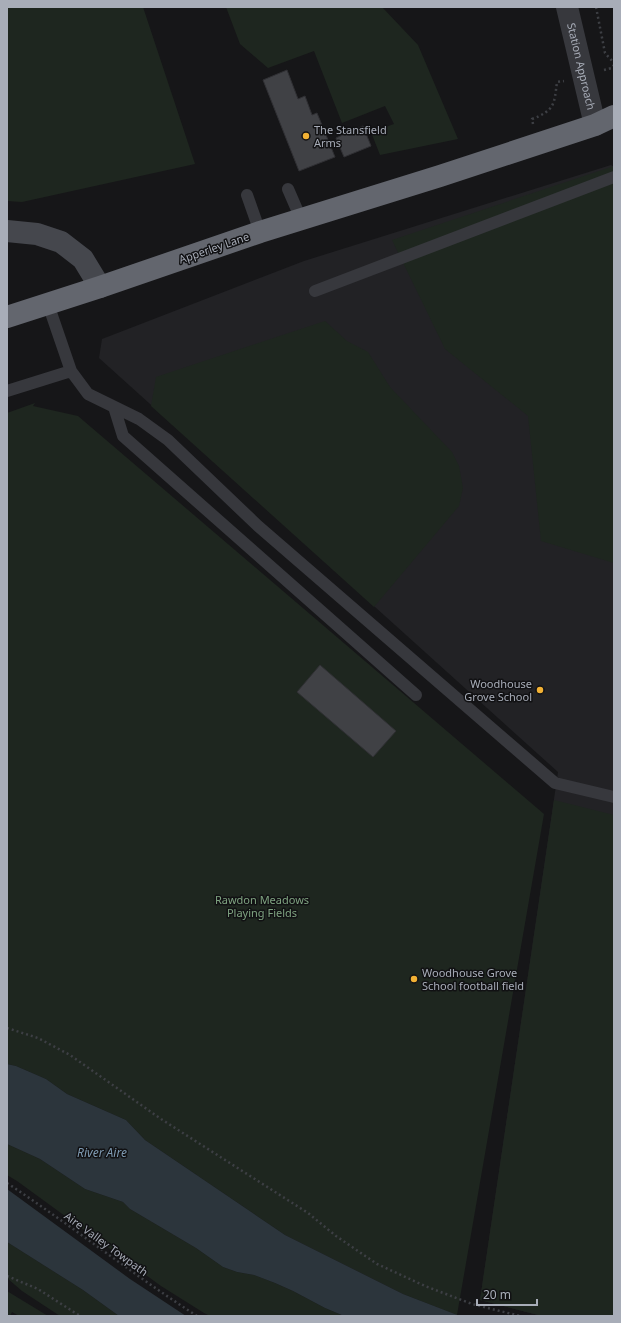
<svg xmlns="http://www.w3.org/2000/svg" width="621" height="1323" font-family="'Noto Sans',sans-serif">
	<rect width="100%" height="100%" fill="#161618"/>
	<path fill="#222225" d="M611,165L614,167V1316H542L480,1300L558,772L99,358L102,339L304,261Z"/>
	<path fill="#1e261f" d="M7,7H143L195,164L22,202L7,201Z
		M226,7H382L418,45L458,139L380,155L371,132L394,124L385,106L342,123L314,51L268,68L240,44Z
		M614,166V563L541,541L528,416L445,349L392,240Z
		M325,321L347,341L368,352L390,387L452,452L459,466L463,488L459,506L374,607L151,406L156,377Z
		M35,403L33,406L78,416L544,814L457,1315L403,1294L285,1235L145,1140L126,1120L67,1094L46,1079L16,1066L7,1064V413Z
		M554,800L614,815V1316H542L480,1300Z
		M7,1144L40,1159L85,1189L123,1202L130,1209L196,1248L223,1267L237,1272L254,1275L275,1283L293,1291L325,1308L344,1316H210L204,1313L161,1286L17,1181L7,1175Z
		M7,1242L83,1290L119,1316H60L22,1291L7,1278Z
		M7,1291L48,1316H19L12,1312L10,1316H7Z"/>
	<path fill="#2c353c" d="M7,1064L16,1066L46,1079L67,1094L126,1120L145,1140L285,1235L403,1294L460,1316H344L325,1308L293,1291L275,1283L254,1275L237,1272L223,1267L196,1248L130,1209L123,1202L85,1189L40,1159L7,1144Z
		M7,1189L130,1279L186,1316H119L83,1290L7,1242Z"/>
	<path fill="#404145" stroke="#303034" d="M287,70L298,99L305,96L312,115L317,113L335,157L299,171L263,80Z
		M363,126L371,146L344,157L336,138Z
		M320,665L396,731L373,757L297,692Z"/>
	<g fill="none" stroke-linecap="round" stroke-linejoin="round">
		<path stroke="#3d3f44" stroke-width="2.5" stroke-dasharray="2 3" stroke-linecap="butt" d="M596,7L605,53L614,63
			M604,70L612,68L614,65
			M533,124L532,119C555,110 554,105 557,82L564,81
			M7,1028L38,1038L70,1055L161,1119L308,1213L336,1236L377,1264L425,1286L472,1304L520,1316
			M7,1183C72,1226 132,1274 197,1316
			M7,1276L38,1289L80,1316"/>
		<path stroke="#37383d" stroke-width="12" d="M288,189L301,219
			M247,195L260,232
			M315,291L614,177
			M48,304L71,371L88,394L139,419L168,440L258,526L555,783L614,797
			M7,391L71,371
			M114,407L123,436L416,695"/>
		<path stroke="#37383d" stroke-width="22" id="s1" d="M567,7L595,125"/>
		<path stroke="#45474d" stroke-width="22" d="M7,231L37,234L61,242L83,259L100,287"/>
		<path stroke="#63666e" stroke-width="22" d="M7,317L100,287L260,232L440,176L595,125L614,116"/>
	</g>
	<g fill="#f2b134" stroke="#111113" stroke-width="1.5">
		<circle cx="306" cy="136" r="4"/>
		<circle cx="540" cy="690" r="4"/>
		<circle cx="414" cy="979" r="4"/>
	</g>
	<g text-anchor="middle" stroke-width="3" stroke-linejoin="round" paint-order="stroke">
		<g font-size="11" fill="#a8adb8" stroke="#111113">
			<text dy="4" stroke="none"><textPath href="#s1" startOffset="61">Station Approach</textPath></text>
			<text transform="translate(214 248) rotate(-19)" y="4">Apperley Lane</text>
			<text transform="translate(106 1244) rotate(36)" y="4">Aire Valley Towpath</text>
		</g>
		<g font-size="11" fill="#a8adb8" stroke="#111113" text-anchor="start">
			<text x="314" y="134">The Stansfield<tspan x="314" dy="13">Arms</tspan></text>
			<text x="532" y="688" text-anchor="end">Woodhouse<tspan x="532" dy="13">Grove School</tspan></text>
			<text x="422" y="977">Woodhouse Grove<tspan x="422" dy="13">School football field</tspan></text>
		</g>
		<g font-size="11" fill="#7fa381" stroke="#111113">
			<text x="262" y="904">Rawdon Meadows<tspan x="262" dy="13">Playing Fields</tspan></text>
		</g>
		<g font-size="12" font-style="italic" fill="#7f9bb3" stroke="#111113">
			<text x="102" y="1157">River Aire</text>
		</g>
	</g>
	<rect width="621" height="1323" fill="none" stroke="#a8adb8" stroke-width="16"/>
	<path d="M477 1299v6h60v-6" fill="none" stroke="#a8adb8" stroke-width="2"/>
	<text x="483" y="1299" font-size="12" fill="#a8adb8" stroke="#111113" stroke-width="3" paint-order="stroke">20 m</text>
</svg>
